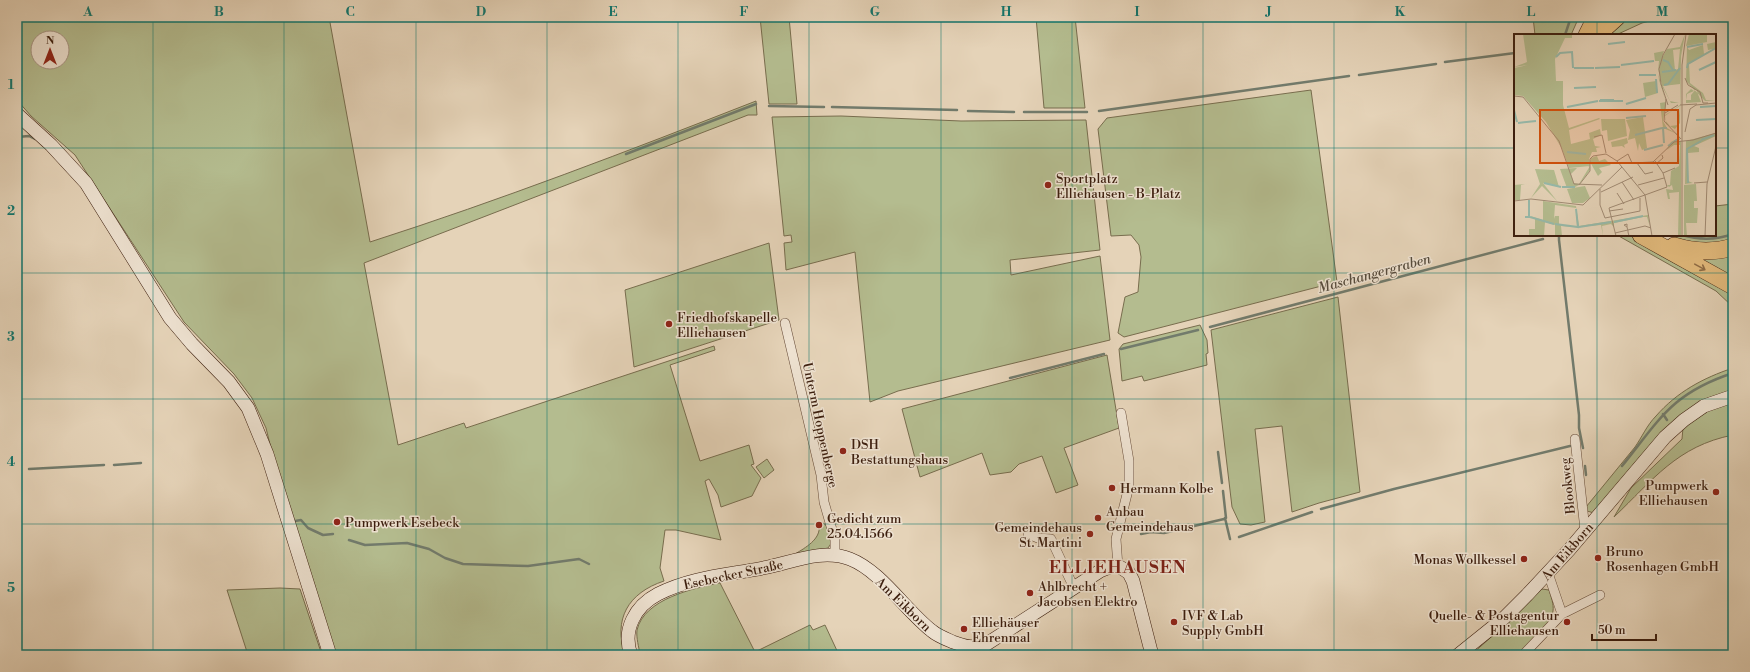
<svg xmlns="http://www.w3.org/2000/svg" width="1750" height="672" font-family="'Libre Bodoni',serif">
	<rect width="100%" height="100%" fill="#e5d3b8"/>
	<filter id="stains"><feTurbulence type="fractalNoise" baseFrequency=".005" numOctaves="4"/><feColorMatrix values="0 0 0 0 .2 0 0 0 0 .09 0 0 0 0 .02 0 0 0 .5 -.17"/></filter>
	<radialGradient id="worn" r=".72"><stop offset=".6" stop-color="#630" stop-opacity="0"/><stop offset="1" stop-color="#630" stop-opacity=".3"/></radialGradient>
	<path fill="#b4bc8f" stroke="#786d4e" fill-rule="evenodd" d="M17,17H329L370,242C501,200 628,151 756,101L757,115H748L364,263L398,445L464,423L466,428L714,346L715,350L670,365L700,461L749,445L754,464L751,465L761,478L752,496L721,507L718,495L709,479L705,481L721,540L676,530H665L660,568L664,581C628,593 613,619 625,655H336L282,493L266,428L252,398L234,374L184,322L75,155L31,116L17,100ZM38,38H62V62H38Z
		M760,17H789L797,104H769Z
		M1036,17H1075L1085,108H1044Z
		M1533,17H1579L1571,35H1535Z
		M1628,17H1665L1642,23L1616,35H1604L1620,20Z
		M1311,90L1337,282L1124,337L1118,333L1125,297L1138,292L1141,257L1139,245L1131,235L1111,236L1098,129L1107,118Z
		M841,116L961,121L1086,120L1100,250L1010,260L1011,275L1100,256L1110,340L898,391L870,402L855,252L786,270L784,243L792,242L791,235L784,236L772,117Z
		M1733,204V239C1711,245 1691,244 1670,235H1715V206Z
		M1617,235H1630L1644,245L1733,293V307L1716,291Z
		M769,243L779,320L634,367L625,290Z
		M1733,254V282L1699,257Z
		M1338,297L1360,492L1319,503L1292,512L1282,426L1255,429L1265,522L1251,525L1240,524L1232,507L1211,330Z
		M1200,325L1207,340L1208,353L1206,354L1207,365L1144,381L1142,376L1122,381L1119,349L1123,344Z
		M1107,355L1119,428L1064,448L1078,485L1056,493L1042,456L1019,464L1011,472L990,475L982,453L920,477L902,409Z
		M1733,368V390L1705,399L1594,513L1587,511L1586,507C1602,487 1619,467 1635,447C1642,437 1647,425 1656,416C1677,392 1703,378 1733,368Z
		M1733,402V435C1677,446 1653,480 1614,517L1631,488L1682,439L1683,428L1708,411Z
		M767,459L774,470L764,478L756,467Z
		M823,523L826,525L832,542L828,548L795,554C805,548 821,539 819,526Z
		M720,583L755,652L810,625L813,630L825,625L839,655H640C639,647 636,638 637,630C644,599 694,588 720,583Z
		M280,588L300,589L322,655H248L227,590Z
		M1542,589L1549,590C1551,597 1554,604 1553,611C1552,623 1526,647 1517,655H1471L1519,612Z"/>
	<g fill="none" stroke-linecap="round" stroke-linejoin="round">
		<path stroke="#727b6c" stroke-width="2.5" d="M1565,35L1571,17
			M1445,62L1515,53
			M1359,75L1436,64
			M769,106L824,107
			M832,107L957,110
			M968,111L1014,112
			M1099,111L1349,76
			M1024,112H1087
			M17,137L29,136L35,139
			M626,154L756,104
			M1566,235L1559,236V240L1579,415V428L1583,448
			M1682,235C1699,240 1716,240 1733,234
			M1210,327L1543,239
			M1121,349L1198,330
			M1010,378L1104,354
			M1663,414L1667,420
			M1218,452L1222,483
			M114,465L141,463
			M1585,466L1586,475
			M1622,466C1660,419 1672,393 1733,373
			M29,469L104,465
			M1223,491L1226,518
			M1321,509L1394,489L1570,446
			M1225,518L1230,539
			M295,521L301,520L308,528L323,535L333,534
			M1141,534L1151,532L1164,533L1224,519
			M1239,537L1312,512
			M349,540L365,545L407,543L429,549L445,558L463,564L528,566L579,559L589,564"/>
		<defs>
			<path id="street" d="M785,323L821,475L824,502L835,540V556
				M1575,439L1585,530
				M1028,534L1038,538L1051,539L1074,588
				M1118,567L1116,539L1129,486V461L1121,413
				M1562,614L1600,595
				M1523,655L1562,614L1548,573"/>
			<path id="secondary" d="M17,114L51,145L86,183L170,318L192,344L229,382L248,408L267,454L330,655
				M631,655C622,630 635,606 658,594C691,577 728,575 763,568C791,563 821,548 850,559C881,571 905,610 932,631C938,636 946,639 953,642C964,646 974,649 985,645L1100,571L1110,567H1120L1129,573L1133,581L1152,655
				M1458,655L1504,618L1527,595L1569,550L1665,437L1684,420L1704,406L1733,396"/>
			<path id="highway" d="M1587,35L1596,17
				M1597,35L1617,17
				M1641,235L1733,286
				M1674,246C1694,252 1713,253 1733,247"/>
		</defs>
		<use href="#street" stroke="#664b38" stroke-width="10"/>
		<use href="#secondary" stroke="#3c1e0e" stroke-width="14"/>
		<use href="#highway" stroke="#3c1e0e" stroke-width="18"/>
		<use href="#street" stroke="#eee2d1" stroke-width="9"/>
		<use href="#secondary" stroke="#eee2d1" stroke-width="13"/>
		<use href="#highway" stroke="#e2ba7c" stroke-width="17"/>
	</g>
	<defs><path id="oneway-shaft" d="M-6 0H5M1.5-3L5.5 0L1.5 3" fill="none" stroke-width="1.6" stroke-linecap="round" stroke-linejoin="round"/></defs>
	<use stroke="#8f6c45" href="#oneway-shaft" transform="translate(1700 267) rotate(29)"/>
	<path fill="none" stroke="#0f766e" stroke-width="1" stroke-opacity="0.55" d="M153,17V655M284,17V655M416,17V655M547,17V655M678,17V655M809,17V655M941,17V655M1072,17V655M1203,17V655M1334,17V655M1466,17V655M1597,17V35M17,148H1515M1715,148H1733M1597,235V655M17,273H1733M17,399H1733M17,524H1733"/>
	<g fill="#8f2418" stroke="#eee2d1" stroke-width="1.5">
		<circle cx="1048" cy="185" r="4"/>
		<circle cx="669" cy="324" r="4"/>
		<circle cx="843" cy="451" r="4"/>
		<circle cx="1112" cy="488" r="4"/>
		<circle cx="1716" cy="492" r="4"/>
		<circle cx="1098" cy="518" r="4"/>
		<circle cx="337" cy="522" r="4"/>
		<circle cx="819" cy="525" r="4"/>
		<circle cx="1090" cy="534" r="4"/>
		<circle cx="1598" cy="558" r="4"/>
		<circle cx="1524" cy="559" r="4"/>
		<circle cx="1030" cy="593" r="4"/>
		<circle cx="1174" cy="622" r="4"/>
		<circle cx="1567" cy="622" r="4"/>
		<circle cx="964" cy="629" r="4"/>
	</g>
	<g text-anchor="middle" stroke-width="3" stroke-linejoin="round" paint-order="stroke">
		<g font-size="13" fill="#3c1e0e" stroke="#eee2d1" text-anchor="start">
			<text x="1056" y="183">Sportplatz<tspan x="1056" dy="15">Elliehausen - B-Platz</tspan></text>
			<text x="677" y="322">Friedhofskapelle<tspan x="677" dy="15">Elliehausen</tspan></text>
			<text x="851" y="449">DSH<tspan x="851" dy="15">Bestattungshaus</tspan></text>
			<text x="1708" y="490" text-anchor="end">Pumpwerk<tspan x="1708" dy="15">Elliehausen</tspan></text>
			<text x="1120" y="493">Hermann Kolbe</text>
			<text x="1106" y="516">Anbau<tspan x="1106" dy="15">Gemeindehaus</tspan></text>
			<text x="827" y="523">Gedicht zum<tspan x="827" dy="15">25.04.1566</tspan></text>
			<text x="345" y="527">Pumpwerk Esebeck</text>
			<text x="1082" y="532" text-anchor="end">Gemeindehaus<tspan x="1082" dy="15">St. Martini</tspan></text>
			<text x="1606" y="556">Bruno<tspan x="1606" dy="15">Rosenhagen GmbH</tspan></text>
			<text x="1516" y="564" text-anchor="end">Monas Wollkessel</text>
			<text x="1038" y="591">Ahlbrecht +<tspan x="1038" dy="15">Jacobsen Elektro</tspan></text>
			<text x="1182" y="620">IVF &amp; Lab<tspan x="1182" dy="15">Supply GmbH</tspan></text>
			<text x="1559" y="620" text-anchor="end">Quelle- &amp; Postagentur<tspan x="1559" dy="15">Elliehausen</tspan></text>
			<text x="972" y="627">Elliehäuser<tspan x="972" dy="15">Ehrenmal</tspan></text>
		</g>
		<g font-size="13" fill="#3c1e0e" stroke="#eee2d1">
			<text transform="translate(821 425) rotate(78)" y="5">Unterm Hoppenberge</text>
			<text transform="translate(1567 486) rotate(-96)" y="5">Blookweg</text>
			<text transform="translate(1567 551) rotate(-49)" y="5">Am Eikborn</text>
			<text transform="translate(733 574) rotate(-12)" y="5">Esebecker Straße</text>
			<text transform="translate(904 604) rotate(44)" y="5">Am Eikborn</text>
		</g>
		<g font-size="14" font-style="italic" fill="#574c3d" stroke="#eee2d1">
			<text transform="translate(1374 273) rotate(-15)" y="5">Maschangergraben</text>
		</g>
		<g font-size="17" font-weight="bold" letter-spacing="1" fill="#7a1f14" stroke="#eee2d1">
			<text x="1118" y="573">ELLIEHAUSEN</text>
		</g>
	</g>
	<g transform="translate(1514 34)">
		<rect width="202" height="202" fill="#e5d3b8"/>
		<path d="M9,0H58V4H51L41,25L42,47H49V71L55,94L85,84L86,85L55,96L57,110L76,105L75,99L86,95L87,101L79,105L81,112L87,113L82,114L83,118H78L75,125L76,131V136L65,151L61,153L53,154L46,135L63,134L57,140L60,149L65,150L76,132L55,134L48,115L32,88L9,62L0,61V34L14,31L0,33L13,28ZM161,0L153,15L166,13L171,0L167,22L166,89L161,95L152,90L151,82L166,71V50L149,52L156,67L165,69H157L148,52L145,38L148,24ZM166,15L164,35L161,36L159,16ZM166,72L164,91L156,92L151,86V81ZM175,0H200L193,1V8L172,12ZM202,8V14L175,30L176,49L189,59L192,66H202L191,67L172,47L173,13L175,16L189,11L190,20L199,15L194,16L193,10ZM150,17L144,39L152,68L149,87L153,94L165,101L166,106L159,108L152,116L157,108L165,104L161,99L149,94L146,69L152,68L145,46L144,38L145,27H141L140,19ZM142,47L144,59L131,63L129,49ZM177,55L180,57L173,60L172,66H177V61L182,55L187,68L172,69V60ZM129,83L131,98L119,101L131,99L133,114L128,116L125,109L124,117L121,104L114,106L116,96L112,86ZM87,85H111L113,102L94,107L93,96L88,97ZM202,99V102L180,112L185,114V118L174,119V147L179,149L171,150L172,107ZM113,104L114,109L110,111L111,114L108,112L98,113L97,108ZM167,107V202H164L165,158L155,159L156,165H154L152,155L159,156L158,151L155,153L153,151H156L157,137L165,132L166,111H160L153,116L159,109ZM83,122L85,127L91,125L97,131L85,134L88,138L84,142L76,128L77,124ZM21,135L40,136L45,153L29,149L43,167L28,152L17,164L26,150ZM11,150L7,151L6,166H0V151ZM182,150L183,167H180V174H184L183,189H172L173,202H170V151ZM71,152L76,164L69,169H58L53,155ZM29,167L62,172L65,192L134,181L136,193L133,183H129L100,189V193L97,190L88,192L89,202L87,191L63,193L62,174L41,171L40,185L41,182H45V190L59,193L47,192L48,202H41V191L31,188L30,202H15V195H21V185L16,182L29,186Z" fill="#b4bc8f" fill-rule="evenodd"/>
		<path fill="none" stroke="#96b9aa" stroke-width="2" d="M94,10L111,8M173,13L189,10M42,23L46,19L58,18L59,34M149,26L154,28L159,36M107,31L140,27M60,34H80M81,34L106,33M173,34L174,30L202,14M185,36L202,28M148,38L162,36M125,41H142M142,45L143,59M150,51L154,50L166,34M60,54L82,53M86,66H100M85,67H109M112,70L132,64M53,73L84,67M186,73L202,72M0,76L3,88M112,84L132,82M182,86L202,85M4,89L22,87M121,101L148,94M187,106L200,101M150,109L149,94H153M154,112L164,105M130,116L149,111M53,118L72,120M30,149L47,153M174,149L173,115L187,107M48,153H61M11,183H15V166M16,183L40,190M100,188L129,182M41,190L64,193L62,175M65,193L97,188"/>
		<path fill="none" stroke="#a18b74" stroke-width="1" d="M171,44L174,51L186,58L189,69H194M0,62L9,63L45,107L60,150L88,151M152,65L150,87L167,105M154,71L147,50L145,35L149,21L161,0M166,71L183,70M151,79L164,71M171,98L176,75L182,71L202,69M80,103L88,101L92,119M103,127L131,161L138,202M123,129L131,140L139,138M142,130L149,124L148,121M149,139L161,134M108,148L120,166M180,149L193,148M65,151L76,137V125L79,122L92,120L103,127L114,120L118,129L139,128L160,108L179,106L202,99M124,151L150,144M86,155V171L91,184L126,177V164M87,158L119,143M103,159L110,170M0,167L17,165L69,171L108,133M95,177L109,175M113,193L110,191L113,190V193L114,197V198L115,202M101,199L131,192L137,194M102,202L95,174L153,153L149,139L141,127M168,202V31L172,0M191,202L193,150L202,112"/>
		<path fill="#ce500c" fill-opacity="0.15" stroke="#ce500c" stroke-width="2" d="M26,76H164V129H26Z"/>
		<rect width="202" height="202" fill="none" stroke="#3c1e0e" stroke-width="2"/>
	</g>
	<rect width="1750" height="672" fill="none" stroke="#e5d3b8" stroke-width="44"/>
	<g transform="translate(50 50)"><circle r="19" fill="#eee2d1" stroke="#a79483"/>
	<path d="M0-3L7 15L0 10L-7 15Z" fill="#8f2418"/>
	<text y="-6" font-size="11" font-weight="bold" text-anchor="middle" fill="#3c1e0e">N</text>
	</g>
	<path d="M1592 634v6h64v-6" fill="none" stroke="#3c1e0e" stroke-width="2"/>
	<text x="1598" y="634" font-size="12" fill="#3c1e0e" stroke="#eee2d1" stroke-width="3" paint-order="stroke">50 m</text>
	<rect x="22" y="22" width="1706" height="628" fill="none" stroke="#0f766e" stroke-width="1.5"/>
	<g font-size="13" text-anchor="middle" font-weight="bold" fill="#0f766e">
		<text x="88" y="16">A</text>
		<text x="219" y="16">B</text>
		<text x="350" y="16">C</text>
		<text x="481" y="16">D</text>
		<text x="613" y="16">E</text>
		<text x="744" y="16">F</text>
		<text x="875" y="16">G</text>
		<text x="1006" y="16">H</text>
		<text x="1137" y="16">I</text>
		<text x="1269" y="16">J</text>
		<text x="1400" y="16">K</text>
		<text x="1531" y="16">L</text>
		<text x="1662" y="16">M</text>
		<text x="11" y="89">1</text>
		<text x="11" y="215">2</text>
		<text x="11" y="341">3</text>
		<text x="11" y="466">4</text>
		<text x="11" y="592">5</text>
	</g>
	<rect width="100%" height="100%" filter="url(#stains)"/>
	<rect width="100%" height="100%" fill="url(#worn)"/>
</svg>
